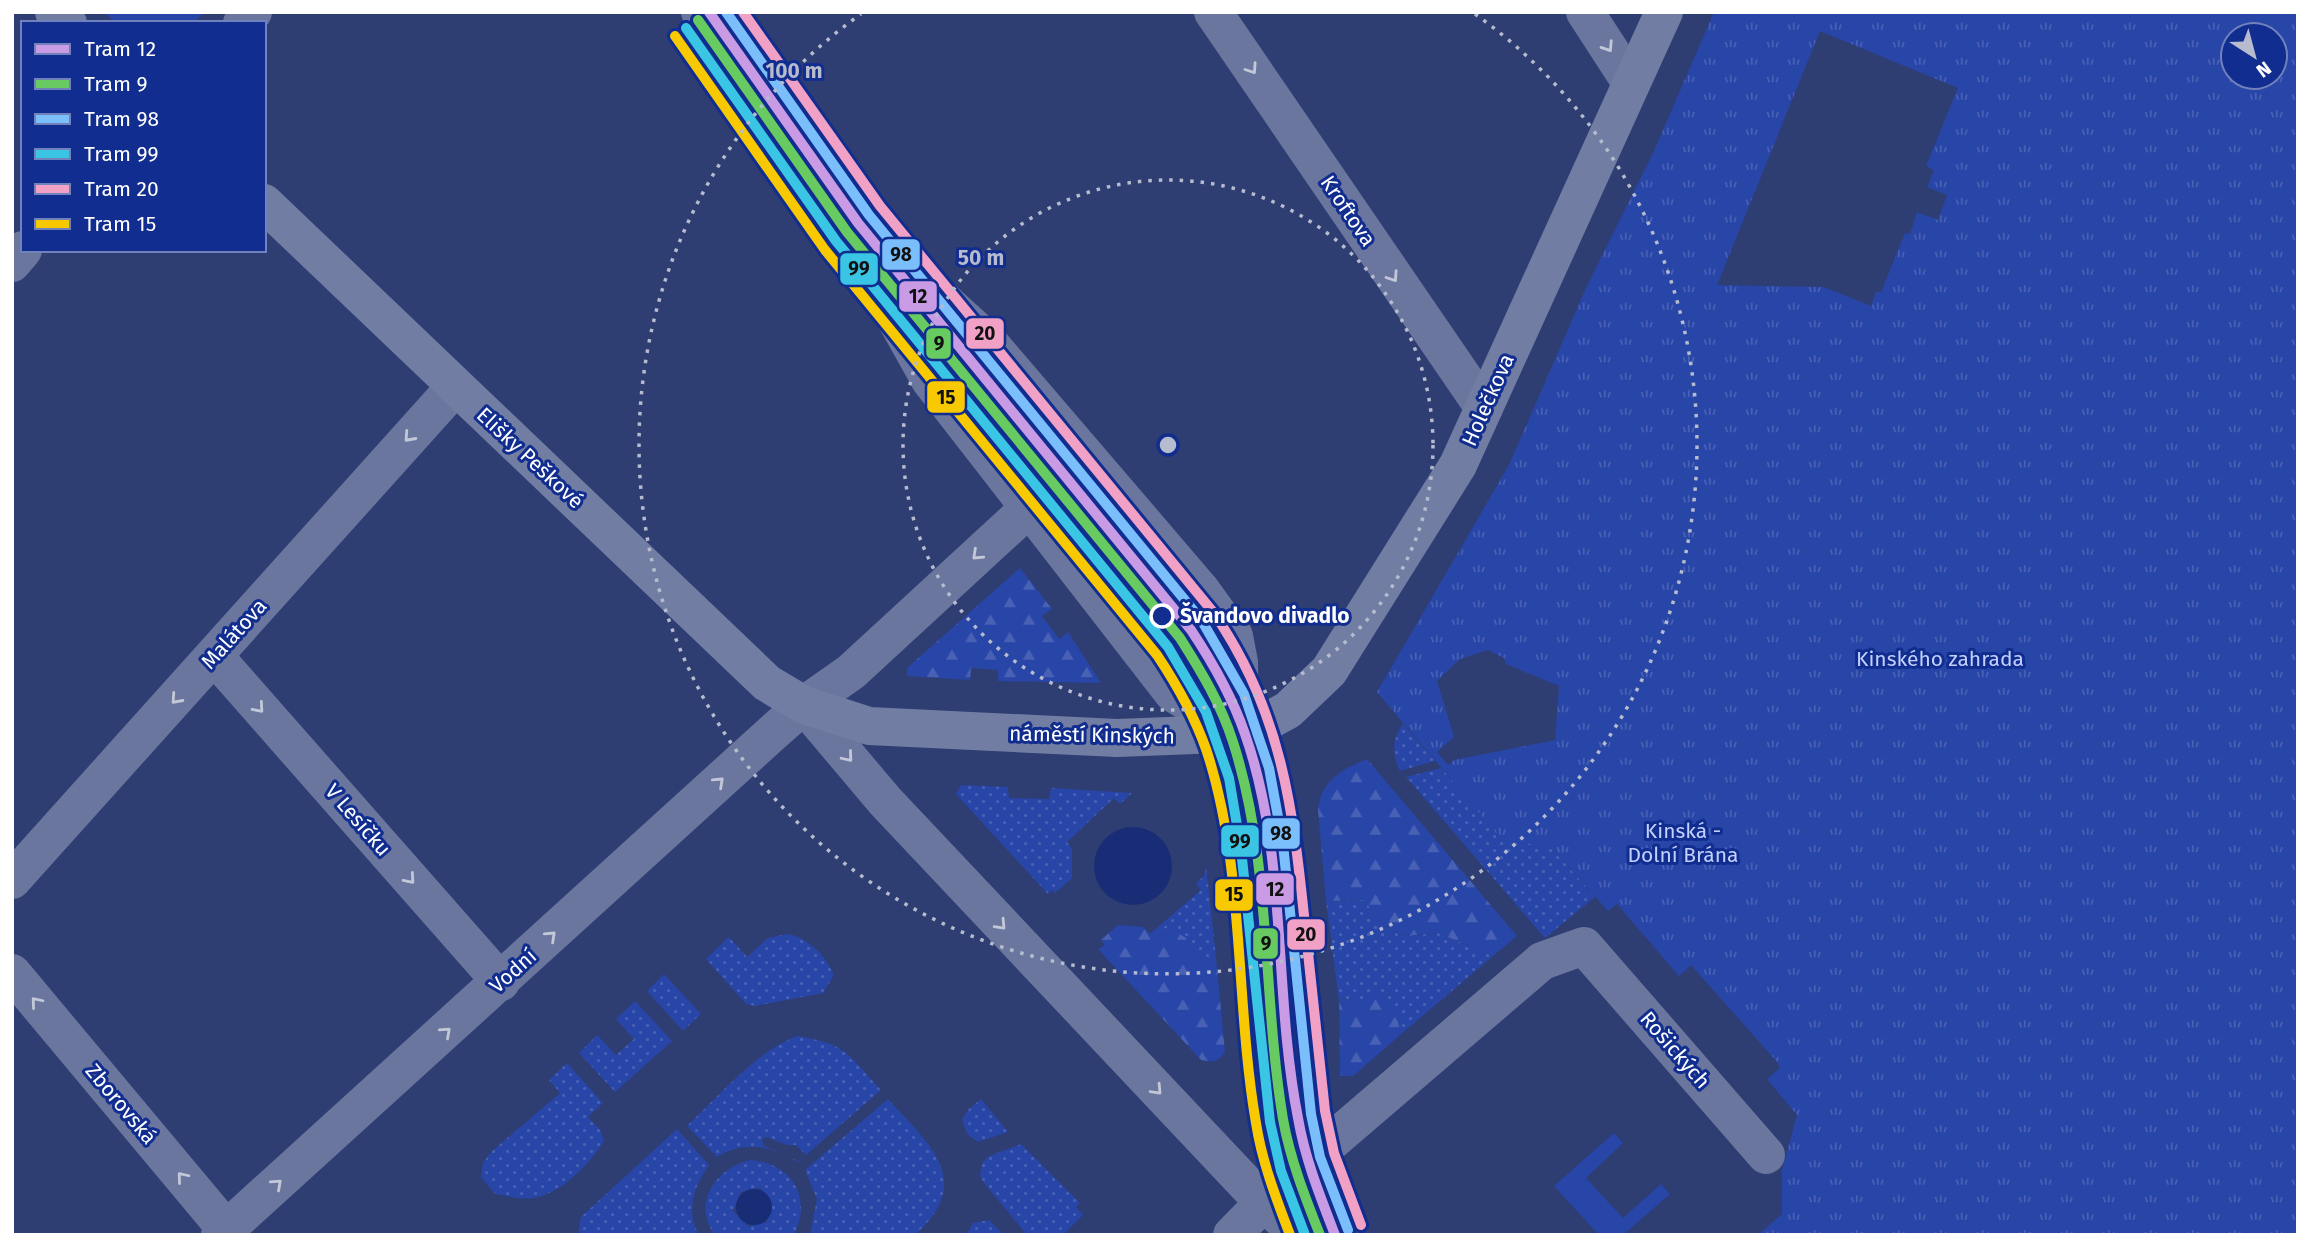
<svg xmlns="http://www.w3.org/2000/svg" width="2310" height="1247" font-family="'Fira Sans',sans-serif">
	<defs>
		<pattern id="grass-dots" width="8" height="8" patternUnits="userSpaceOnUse" patternTransform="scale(1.75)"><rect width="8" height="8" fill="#2845a8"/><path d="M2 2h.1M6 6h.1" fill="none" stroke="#4861b5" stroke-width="1.8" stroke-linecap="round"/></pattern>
		<pattern id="forest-firs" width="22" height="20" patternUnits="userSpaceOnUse" patternTransform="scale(1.75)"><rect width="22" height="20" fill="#2845a8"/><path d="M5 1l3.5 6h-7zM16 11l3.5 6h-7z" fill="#4861b5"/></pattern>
		<pattern id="park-tufts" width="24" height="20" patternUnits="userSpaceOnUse" patternTransform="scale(1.75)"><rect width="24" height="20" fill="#2845a8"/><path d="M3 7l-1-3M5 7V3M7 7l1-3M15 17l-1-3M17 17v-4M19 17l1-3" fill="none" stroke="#4861b5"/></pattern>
	</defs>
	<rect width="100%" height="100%" fill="#2e3d72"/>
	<path fill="url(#grass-dots)" fill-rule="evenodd" d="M1403,724L1435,761L1400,771C1392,756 1392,737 1403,724Z
		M1441,768L1504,841L1549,845L1595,897L1545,938L1406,777Z
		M961,785L1008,787L1009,798L1049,799L1051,788L1132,793L1120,804L1114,798L1067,842L1072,849V878L1055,893L1052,890L1048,894L956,794Z
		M1206,865L1216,958L1199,962L1186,938L1150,934L1201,890L1196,883L1204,876Z
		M1365,900L1380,924L1402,936L1438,933L1493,956L1400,1035L1395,1006H1360L1350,999L1339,1000L1326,901Z
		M787,934C809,938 825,955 834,975L823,993L755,1006L746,1004L706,959L729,937L747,957L768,938Z
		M664,974L701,1014L683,1031L647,991Z
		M635,1001L672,1041L615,1092L579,1053L597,1035L616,1055L634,1039L616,1019Z
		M797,1036C847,1044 848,1054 881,1090L798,1162C770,1146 746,1140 717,1157L687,1126C718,1097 758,1050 797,1036ZM767,1137L787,1145H796L806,1155L798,1161L764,1146L762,1139Z
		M567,1063L603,1103L588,1117L601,1131L604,1141C588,1165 564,1192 534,1198C522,1200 507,1196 495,1194L481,1177L483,1163L491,1152L560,1093L549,1080Z
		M888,1099C929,1144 976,1181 915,1235H810L817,1199L805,1170Z
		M981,1099L1008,1132L978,1142L967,1134L962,1120L968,1110Z
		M677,1129L709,1165C694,1186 685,1210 699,1235H578L581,1217Z
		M1021,1144L1080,1203L1076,1207L1083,1215L1063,1235H1027L984,1183L980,1176L982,1163L989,1156Z
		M750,1160C791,1163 813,1197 794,1235H715C691,1202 717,1168 750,1160ZM761,1188L767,1222L748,1226L733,1211L741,1192Z
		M989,1220L1004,1235H966L973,1223Z"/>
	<path fill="url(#forest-firs)" d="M1020,568L1052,609L1042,616L1059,639L1068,632L1101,683L998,681V670L971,668L970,680L907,676V668Z
		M1367,759L1517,936L1493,956L1438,933L1403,936L1380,924L1365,900L1326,901L1318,809C1322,780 1342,769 1367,759Z
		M1118,925L1143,927L1150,934L1169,927L1186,938L1199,962L1216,958L1225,1052C1218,1063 1213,1062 1201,1060L1098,949L1105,945L1101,940Z
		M1369,993L1396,1006L1400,1035L1353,1076H1340L1339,1000L1350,999L1360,1006Z"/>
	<path fill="url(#park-tufts)" fill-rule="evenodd" d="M104,12H204L194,23H116Z
		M1714,12H2298V1235H1758L1782,1214V1170L1797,1115L1767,1079L1780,1068L1778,1063L1691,965L1679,976L1617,904L1608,911L1549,845L1504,842L1377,692L1509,465L1586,288L1654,151ZM1820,31L1958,88L1926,166L1934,170L1927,187L1947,195L1938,220L1917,212L1910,234L1905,233L1881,292H1876L1871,306L1824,287L1717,285ZM2233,35H2275V77H2233ZM1488,650L1504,658L1506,664L1559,686L1555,740L1454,760L1448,765L1437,752L1454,737L1437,681L1460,659Z"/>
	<path fill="#2845a8" d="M1614,1133L1623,1143L1586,1178L1623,1218L1661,1184L1670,1194L1623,1235H1599L1554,1186Z"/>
	<path fill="#192d76" d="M1094 866a39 39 0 1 1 78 0a39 39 0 1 1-78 0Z
		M736 1207a18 18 0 1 1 36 0a18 18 0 1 1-36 0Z"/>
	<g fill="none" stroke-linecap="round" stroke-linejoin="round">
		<path stroke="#6a769e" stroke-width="38" d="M700,12L820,184L930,380L1173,693L1240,734
			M1213,12L1484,408
			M1585,12L1631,83
			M242,23L253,12
			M820,184L858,223L985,338L1200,589L1234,636L1239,662L1240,734L1253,813L1279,1110L1293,1174L1321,1235
			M12,263L23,250
			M215,657L501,982
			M804,705L885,801L1264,1203L1284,1221
			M12,880L455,387
			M12,973L231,1235
			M220,1235L769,736L804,705L851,672L1028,509
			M1232,1235L1283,1183L1542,961L1584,946L1766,1155"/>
		<path stroke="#717da2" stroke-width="38" d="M54,12L68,23
			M264,203L767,683L804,705L869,726L1117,738L1246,733L1288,710L1329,671L1458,465L1664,12"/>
		<defs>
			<path id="tram-1" d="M709,12L858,223L1191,630C1213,663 1232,696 1245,734C1288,856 1273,992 1298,1118C1305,1159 1320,1196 1335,1235"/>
			<path id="tram-2" d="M698,20L847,232L1180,638C1201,671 1221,704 1233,742C1272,863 1262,994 1283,1119C1290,1159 1305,1197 1320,1235"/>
			<path id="tram-3" d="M726,12L869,215L1202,621L1244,694L1269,768L1283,844L1311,1114L1320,1157L1348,1230"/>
			<path id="tram-4" d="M686,28L836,241L1168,647L1206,712L1229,778L1241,849L1270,1122L1281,1171L1305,1235"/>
			<path id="tram-5" d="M743,12L880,206L1213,612C1282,711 1293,809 1305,925C1312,987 1318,1049 1325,1111L1334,1153L1361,1225"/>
			<path id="tram-6" d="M675,36L825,250L1157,655C1177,685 1194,715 1206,749C1245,865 1235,1003 1256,1123C1262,1162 1276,1198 1290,1235"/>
		</defs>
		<use href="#tram-1" stroke="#112d8f" stroke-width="16"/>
		<use href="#tram-2" stroke="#112d8f" stroke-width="16"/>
		<use href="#tram-3" stroke="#112d8f" stroke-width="16"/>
		<use href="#tram-4" stroke="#112d8f" stroke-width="16"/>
		<use href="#tram-5" stroke="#112d8f" stroke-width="16"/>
		<use href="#tram-6" stroke="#112d8f" stroke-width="16"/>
		<use href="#tram-1" stroke="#c89be4" stroke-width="10"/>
		<use href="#tram-2" stroke="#67cb61" stroke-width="10"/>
		<use href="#tram-3" stroke="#7abffc" stroke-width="10"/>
		<use href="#tram-4" stroke="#3ac5e4" stroke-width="10"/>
		<use href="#tram-5" stroke="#f1a1c5" stroke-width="10"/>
		<use href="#tram-6" stroke="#f8c800" stroke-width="10"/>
	</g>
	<defs><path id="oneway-chevron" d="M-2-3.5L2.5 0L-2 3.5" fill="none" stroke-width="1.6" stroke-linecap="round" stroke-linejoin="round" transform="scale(1.75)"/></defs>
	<g stroke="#c3c8d8">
		<use href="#oneway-chevron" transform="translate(1608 47) rotate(57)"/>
		<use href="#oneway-chevron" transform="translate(1252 69) rotate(56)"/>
		<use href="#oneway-chevron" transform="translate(1393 277) rotate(56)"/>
		<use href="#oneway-chevron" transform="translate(409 437) rotate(132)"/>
		<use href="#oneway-chevron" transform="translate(977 555) rotate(137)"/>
		<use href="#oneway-chevron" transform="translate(176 699) rotate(132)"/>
		<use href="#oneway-chevron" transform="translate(259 708) rotate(49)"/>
		<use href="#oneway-chevron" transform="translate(848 757) rotate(50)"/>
		<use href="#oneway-chevron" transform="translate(719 782) rotate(-43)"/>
		<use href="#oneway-chevron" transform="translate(410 879) rotate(49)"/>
		<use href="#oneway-chevron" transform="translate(1001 925) rotate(47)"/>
		<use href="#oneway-chevron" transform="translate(551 936) rotate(-43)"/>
		<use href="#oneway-chevron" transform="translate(36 1002) rotate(-130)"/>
		<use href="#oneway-chevron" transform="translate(446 1032) rotate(-42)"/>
		<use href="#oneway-chevron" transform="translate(1157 1090) rotate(47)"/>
		<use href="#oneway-chevron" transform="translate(182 1177) rotate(-130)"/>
		<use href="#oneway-chevron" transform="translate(277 1184) rotate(-42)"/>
	</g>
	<g fill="none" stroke="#b6bbce" stroke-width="3.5" stroke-dasharray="3.5 7">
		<circle cx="1168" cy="445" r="265"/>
		<path d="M1475 14A529 529 0 1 1 861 14"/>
	</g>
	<circle fill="#112d8f" stroke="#fff" stroke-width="3.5" cx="1162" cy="616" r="11"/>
	<g text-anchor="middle" stroke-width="6" stroke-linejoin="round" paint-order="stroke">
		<g font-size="21" fill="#fff" stroke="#112d8f">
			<text transform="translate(1348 211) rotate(56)" y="7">Kroftova</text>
			<text transform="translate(1488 400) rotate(-66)" y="7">Holečkova</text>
			<text transform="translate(530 458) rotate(43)" y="7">Elišky Peškové</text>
			<text transform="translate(234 634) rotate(-48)" y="7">Malátova</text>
			<text transform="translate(1092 735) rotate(1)" y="7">náměstí Kinských</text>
			<text transform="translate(358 820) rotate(49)" y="7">V Lesíčku</text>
			<text transform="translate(513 971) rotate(-42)" y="7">Vodní</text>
			<text transform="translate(1675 1050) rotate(49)" y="7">Rošických</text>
			<text transform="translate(121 1104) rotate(50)" y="7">Zborovská</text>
		</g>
		<g font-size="21" font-weight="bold" fill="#fff" stroke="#112d8f" text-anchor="start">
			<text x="1180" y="623">Švandovo divadlo</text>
		</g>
		<g font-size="21" fill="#c2d0fd" stroke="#112d8f">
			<text x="1940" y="666">Kinského zahrada</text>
			<text x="1683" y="838">Kinská -<tspan x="1683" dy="24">Dolní Brána</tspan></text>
		</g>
	</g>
	<circle cx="1168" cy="445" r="10" fill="#b6bbce" stroke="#112d8f" stroke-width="3.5"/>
	<g font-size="21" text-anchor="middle" font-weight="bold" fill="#b6bbce" stroke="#112d8f" stroke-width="6" stroke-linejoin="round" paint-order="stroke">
		<text x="794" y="78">100 m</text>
		<text x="981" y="265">50 m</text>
	</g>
	<g stroke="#112d8f" stroke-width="2.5">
		<rect x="881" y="238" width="40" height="33" rx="7" fill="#7abffc"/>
		<rect x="839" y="252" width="40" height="34" rx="7" fill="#3ac5e4"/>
		<rect x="898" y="280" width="40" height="33" rx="7" fill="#c89be4"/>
		<rect x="965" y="317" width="40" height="33" rx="7" fill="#f1a1c5"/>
		<rect x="925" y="327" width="27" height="33" rx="7" fill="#67cb61"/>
		<rect x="926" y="380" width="40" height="34" rx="7" fill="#f8c800"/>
		<rect x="1261" y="817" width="40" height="33" rx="7" fill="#7abffc"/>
		<rect x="1220" y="824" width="40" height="34" rx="7" fill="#3ac5e4"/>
		<rect x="1255" y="872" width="40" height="34" rx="7" fill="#c89be4"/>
		<rect x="1214" y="878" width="40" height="34" rx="7" fill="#f8c800"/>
		<rect x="1286" y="918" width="40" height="33" rx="7" fill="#f1a1c5"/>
		<rect x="1252" y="927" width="27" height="33" rx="7" fill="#67cb61"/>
	</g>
	<g font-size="19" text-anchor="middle" font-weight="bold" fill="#111">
		<text x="901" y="261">98</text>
		<text x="859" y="275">99</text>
		<text x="918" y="303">12</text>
		<text x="985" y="340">20</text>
		<text x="939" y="350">9</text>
		<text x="946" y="404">15</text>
		<text x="1281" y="840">98</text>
		<text x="1240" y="848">99</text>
		<text x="1275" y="896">12</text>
		<text x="1234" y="901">15</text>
		<text x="1306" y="941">20</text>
		<text x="1266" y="950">9</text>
	</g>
	<rect width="2310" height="1247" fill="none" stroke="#ffffff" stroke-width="28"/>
	<rect x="21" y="21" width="245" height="231" fill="#112d8f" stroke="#7081bc" stroke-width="2"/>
	<rect x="35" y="44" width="35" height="10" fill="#c89be4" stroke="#7081bc" stroke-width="2"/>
	<text x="84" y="56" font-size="21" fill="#ffffff">Tram 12</text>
	<rect x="35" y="79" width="35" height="10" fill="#67cb61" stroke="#7081bc" stroke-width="2"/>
	<text x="84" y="91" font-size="21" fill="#ffffff">Tram 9</text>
	<rect x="35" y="114" width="35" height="10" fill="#7abffc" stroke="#7081bc" stroke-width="2"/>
	<text x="84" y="126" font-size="21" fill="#ffffff">Tram 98</text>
	<rect x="35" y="149" width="35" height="10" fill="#3ac5e4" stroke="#7081bc" stroke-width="2"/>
	<text x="84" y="161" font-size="21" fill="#ffffff">Tram 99</text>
	<rect x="35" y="184" width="35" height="10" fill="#f1a1c5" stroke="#7081bc" stroke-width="2"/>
	<text x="84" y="196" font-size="21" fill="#ffffff">Tram 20</text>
	<rect x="35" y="219" width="35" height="10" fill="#f8c800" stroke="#7081bc" stroke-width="2"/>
	<text x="84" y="231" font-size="21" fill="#ffffff">Tram 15</text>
	<g transform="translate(2254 56) rotate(144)"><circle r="33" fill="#112d8f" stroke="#7081bc" stroke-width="2"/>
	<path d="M0-5L12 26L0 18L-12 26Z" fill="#b6bbce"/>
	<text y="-10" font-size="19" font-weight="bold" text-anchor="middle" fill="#ffffff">N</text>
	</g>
</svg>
